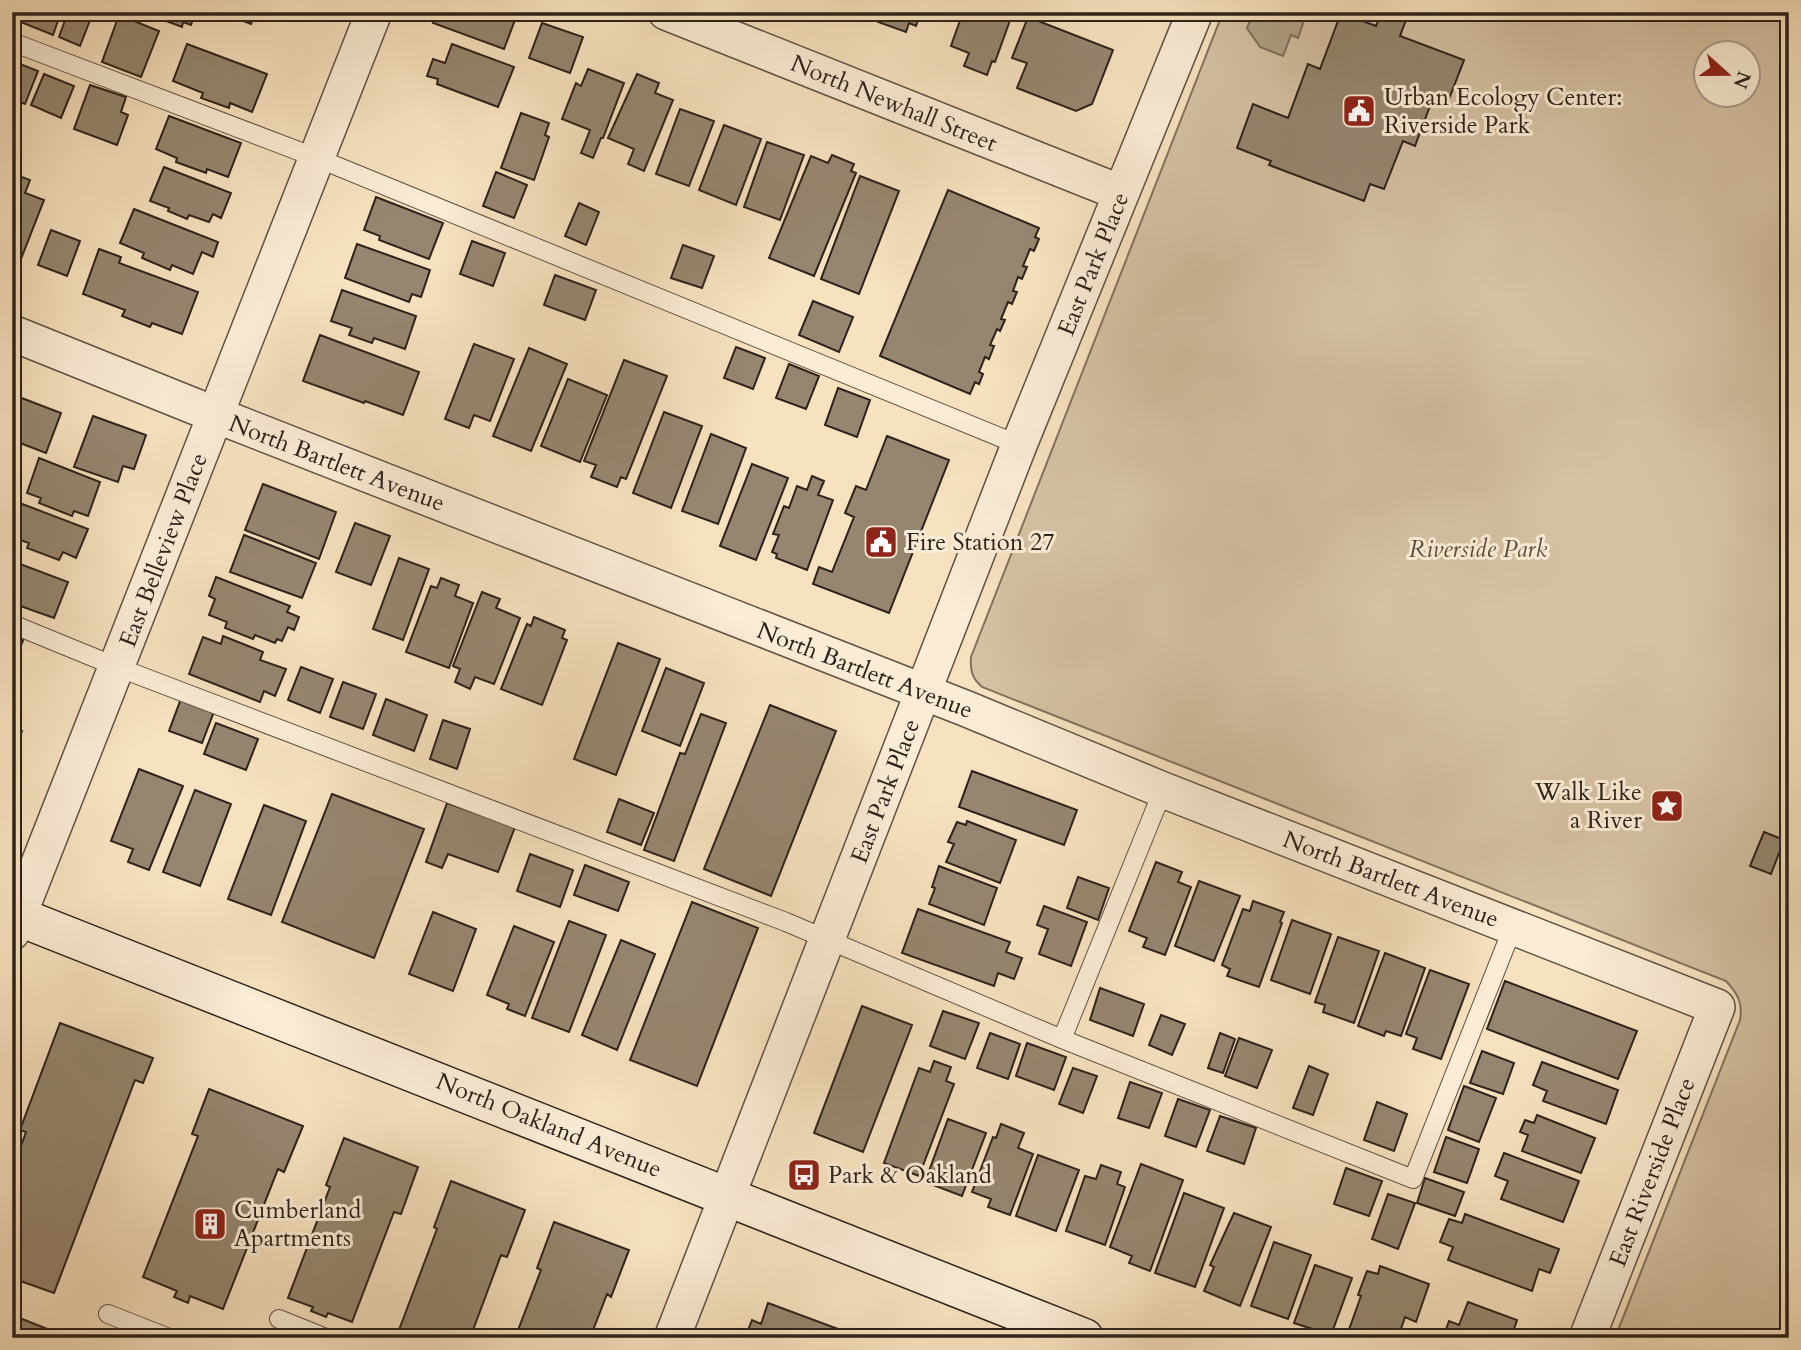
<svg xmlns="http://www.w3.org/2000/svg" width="1801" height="1350" font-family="Cardo,serif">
	<rect width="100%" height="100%" fill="#f7e2bf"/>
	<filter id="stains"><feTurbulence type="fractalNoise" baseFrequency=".00286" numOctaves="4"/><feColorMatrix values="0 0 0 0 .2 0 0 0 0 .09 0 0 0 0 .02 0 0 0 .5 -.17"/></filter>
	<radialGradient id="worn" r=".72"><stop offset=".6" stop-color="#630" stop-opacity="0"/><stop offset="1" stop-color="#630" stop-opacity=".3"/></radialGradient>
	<path fill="#d5c1a3" stroke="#81725f" stroke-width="2" fill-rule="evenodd" d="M1223,12H1789V1338H1615L1740,1020C1743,1003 1738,994 1726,981L982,687C972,678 970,671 971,657ZM1706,52H1748V94H1706Z"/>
	<path fill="#b2a187" stroke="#7d6e5c" stroke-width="2" d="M1253,12H1307L1298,38L1291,35L1283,56L1260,47L1247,28Z"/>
	<path fill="#968670" stroke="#2d221b" stroke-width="2" d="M28,12H61L53,35L23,23Z
		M68,12H84L92,15L80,46L59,37Z
		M142,12H195L191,25L183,22L182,27Z
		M220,12H255L251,24Z
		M437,12H518L504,49L433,23Z
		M881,12H921L916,26L909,23L906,32L878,22Z
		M963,12H1013L995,62L992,61L987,75L964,66L969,53L951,46Z
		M1110,12H1129L1127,19Z
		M1382,12H1409L1400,36L1464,60L1447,104L1433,98L1415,146L1403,141L1384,189L1370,184L1364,201L1269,165L1271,161L1237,148L1253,104L1288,118L1308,64L1320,69L1341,13L1376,26Z
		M119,15L159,31L141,77L102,62Z
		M1028,17L1113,50L1092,104L1076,111L1017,88L1027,63L1012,58Z
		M542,23L583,37L570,73L529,58Z
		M187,44L267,74L252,112L230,103L229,108L201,98L203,93L173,81Z
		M452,44L514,67L498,107L437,84L438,79L427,76L433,59L445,63Z
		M12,61L38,71L25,104L12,99Z
		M588,69L624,83L603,138H601L593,158L581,153L590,130L562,119L576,83L581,86Z
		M44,74L74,86L61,118L31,105Z
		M637,74L659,83L655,93L673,100L644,171L628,164L634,149L608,138Z
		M90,85L126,97L121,112L128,115L117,145L74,129Z
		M680,109L714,121L689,186L656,174Z
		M521,113L549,123L545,135L549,137L534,180L501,168Z
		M169,116L241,143L228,177L207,169L206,173L176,162L177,158L156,149Z
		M724,125L761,139L736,205L699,190Z
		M767,142L804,155L780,220L744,207Z
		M832,155L854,164L851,171L856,173L814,276L769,258L811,156L828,163Z
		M164,167L231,193L221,218L213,214L209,222L189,215L187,219L168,211L169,208L150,201Z
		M496,172L527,185L514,218L483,206Z
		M16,175L30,180L25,193L44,200L19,264L12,261V185Z
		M860,176L899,191L859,294L821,279Z
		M948,190L1039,228L1035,237L1039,239L1034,251L1030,249L1023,266L1027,267L1022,279L1018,277L1013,291L1017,292L1012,304L1008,302L1001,319L1005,320L1000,331L997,329L990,345L994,346L989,359L985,357L979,372L983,374L979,384L975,382L970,394L880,356Z
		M376,197L443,223L429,259L379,240L380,236L364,230Z
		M579,203L599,212L586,245L565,236Z
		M134,209L218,242L213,257L202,252L193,274L172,265L170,270L142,258L144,253L120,243Z
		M51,230L80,241L67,276L38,265Z
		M472,241L505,253L493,286L460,274Z
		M357,244L430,270L421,297L412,294L409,302L345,278Z
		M683,245L714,256L702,288L671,278Z
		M99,249L121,257L119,263L198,292L182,334L152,323L150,327L122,316L125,310L83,294Z
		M555,275L596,290L585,320L544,305Z
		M342,290L416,316L405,349L374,338L372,343L349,335L352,328L331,321Z
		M813,301L853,317L839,352L799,335Z
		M320,335L419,372L403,415L365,401L364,403L303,381Z
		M474,344L514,359L490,421L474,415L469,428L445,419Z
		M736,347L765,358L753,389L724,378Z
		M529,348L567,364L531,451L493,436Z
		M624,360L667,376L626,479L621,477L617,487L591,477L596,465L584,461Z
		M789,364L819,376L806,409L776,398Z
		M568,379L607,395L580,462L541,446Z
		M838,388L870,400L857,437L825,425Z
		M19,397L61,413L46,453L12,440V414Z
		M664,412L702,426L671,508L633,493Z
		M93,416L146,435L134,469L123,466L118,482L74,467Z
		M711,434L746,448L718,524L682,511Z
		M887,436L949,460L889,613L813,584L819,567L832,572L854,517L845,513L856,486L866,490Z
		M39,458L100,482L88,516L74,511L72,516L39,503L41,498L27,493Z
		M752,464L788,478L756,560L720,546Z
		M812,476L824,481L818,495L833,500L807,570L776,558L777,554L772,552L779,535L773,534L784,506L789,508L797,486L807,490Z
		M263,484L336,512L319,559L245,530Z
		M17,502L88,529L76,558L63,552L59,560L27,548L29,543L12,537V515Z
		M355,523L390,536L371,585L336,572Z
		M244,535L316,563L302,598L230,572Z
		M399,558L429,569L403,640L373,629Z
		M12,561L68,582L54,618L12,603Z
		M216,577L290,606L287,612L299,617L294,630L288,627L282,641L277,639L275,643L255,635L253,639L225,628L227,622L209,615L215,599L209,596Z
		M441,578L459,585L455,596L473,603L449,668L406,652L431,586L437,588Z
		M482,592L500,599L496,608L520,618L494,684L475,677L470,689L455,682L460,669L453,666Z
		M534,617L565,630L562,638L567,640L542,705L501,689L527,624L531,626Z
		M12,633L24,638L12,667Z
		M223,636L263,652L260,660L286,669L275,696L264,691L260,702L189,674L203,637L221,644Z
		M618,643L660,659L616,775L574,759Z
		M301,667L333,679L320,713L288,700Z
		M666,668L704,683L680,746L642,731Z
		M343,682L376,694L363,729L330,717Z
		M182,696L215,709L202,743L169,731Z
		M386,699L427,715L414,751L373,735Z
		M770,705L836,731L771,896L704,869Z
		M701,714L726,723L674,861L644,850L680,753L685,754Z
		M443,720L470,729L457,769L430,759Z
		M216,723L258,739L246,770L204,754Z
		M12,727L22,731L12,757Z
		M139,769L183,786L149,870L128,862L133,849L111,841Z
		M972,771L1077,810L1064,845L959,807Z
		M195,790L231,804L200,886L163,872Z
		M332,794L424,829L374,958L282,922Z
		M619,799L654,813L641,845L607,832Z
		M447,803L515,827L498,872L448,854L442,868L426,862Z
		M264,805L306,821L271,915L228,899Z
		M967,821L1016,840L1000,883L946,862L954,844L948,842L957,822L966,825Z
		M1764,832L1784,840L1771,874L1750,866Z
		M530,854L573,870L560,907L517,891Z
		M1156,862L1182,872L1178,882L1191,887L1165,955L1143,947L1147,938L1129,931Z
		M585,865L629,882L618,911L574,895Z
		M939,866L997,888L984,925L929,904L935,888L932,887Z
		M1078,877L1109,888L1098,920L1067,908Z
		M1199,881L1240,896L1214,961L1175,946Z
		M1253,901L1284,912L1280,922L1282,923L1259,987L1227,976L1230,969L1222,965L1243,909L1250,911Z
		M692,902L758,928L697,1086L630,1060Z
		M1044,906L1087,922L1071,966L1039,954L1048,929L1037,925Z
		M918,909L1010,942L1006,952L1022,958L1014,979L998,973L994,986L902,953Z
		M433,912L476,929L453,991L409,974Z
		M1292,920L1331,934L1310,994L1271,980Z
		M569,921L606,935L569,1032L532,1018Z
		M514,926L554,942L525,1016L507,1009L509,1004L487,995Z
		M1338,937L1379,951L1354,1023L1323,1012L1325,1005L1315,1002Z
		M621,940L655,954L617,1050L582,1035Z
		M1385,953L1425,968L1401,1036L1386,1031L1384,1036L1358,1026Z
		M1430,970L1469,984L1441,1059L1413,1049L1417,1038L1406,1034Z
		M1505,981L1637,1031L1618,1079L1487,1029Z
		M1100,988L1144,1004L1133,1036L1090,1020Z
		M862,1006L912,1025L863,1152L814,1133Z
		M943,1011L979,1023L965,1059L930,1046Z
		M1161,1015L1185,1024L1172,1055L1149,1045Z
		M60,1023L153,1058L143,1083L135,1080L54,1293L12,1278V1164L14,1165L26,1132L20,1130Z
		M990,1033L1020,1044L1008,1079L977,1068Z
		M1220,1033L1235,1039L1223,1073L1208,1068Z
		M1239,1038L1272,1050L1257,1088L1225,1076Z
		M1027,1043L1066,1057L1054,1090L1016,1076Z
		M1482,1051L1514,1063L1503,1094L1470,1083Z
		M934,1061L951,1067L946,1081L954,1084L919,1176L884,1163L919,1068L930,1072Z
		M1542,1062L1618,1090L1606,1124L1543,1101L1547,1091L1533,1085Z
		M1309,1066L1328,1074L1313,1115L1293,1108Z
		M1073,1068L1097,1076L1083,1113L1059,1104Z
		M1130,1082L1162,1093L1149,1128L1118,1118Z
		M1464,1086L1496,1098L1479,1142L1448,1130Z
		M209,1089L303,1126L284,1172L278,1169L223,1309L190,1296L188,1303L174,1297L177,1291L143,1277L198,1136L192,1134Z
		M1178,1099L1210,1110L1196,1147L1165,1136Z
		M1377,1102L1407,1114L1394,1151L1364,1140Z
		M1537,1115L1595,1138L1581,1173L1522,1151L1528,1135L1520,1132L1525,1120L1534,1123Z
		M1220,1116L1256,1128L1244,1164L1207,1151Z
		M948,1119L986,1133L962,1196L925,1182Z
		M1001,1124L1024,1133L1018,1148L1033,1154L1010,1215L988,1207L991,1199L972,1192L993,1137L996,1138Z
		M1446,1137L1479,1149L1467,1183L1434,1172Z
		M344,1138L418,1167L401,1214L394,1212L352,1322L328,1313L326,1317L311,1311L313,1307L288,1298L330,1187L326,1185Z
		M1504,1153L1579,1181L1563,1222L1501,1199L1508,1181L1495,1176Z
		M1038,1155L1079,1170L1056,1231L1016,1216Z
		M1141,1164L1183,1180L1150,1271L1129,1263L1132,1256L1110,1247Z
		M1101,1165L1121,1172L1117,1184L1125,1187L1105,1245L1066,1231L1085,1176L1096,1179Z
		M1346,1168L1382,1181L1369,1216L1334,1204Z
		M1425,1178L1464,1192L1455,1216L1417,1203Z
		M451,1181L525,1210L507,1257L501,1255L470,1338H396L437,1229L434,1227Z
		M1184,1193L1224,1208L1195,1287L1155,1273Z
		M1388,1194L1415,1203L1398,1249L1372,1239Z
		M1234,1213L1271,1227L1240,1306L1204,1291L1214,1267L1210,1265Z
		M1465,1214L1559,1249L1550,1273L1539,1269L1532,1291L1448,1260L1453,1247L1440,1242L1449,1219L1462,1223Z
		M554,1222L629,1250L611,1297L607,1294L590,1338H515L541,1270L537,1268Z
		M1274,1242L1311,1255L1288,1319L1251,1306Z
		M1315,1265L1352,1278L1331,1335L1294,1323Z
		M1380,1266L1429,1284L1416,1322L1405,1317L1398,1338H1346L1361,1296L1358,1295L1367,1271L1378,1274Z
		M1468,1302L1517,1320L1511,1338H1443L1449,1321L1459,1325Z
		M768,1303L841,1330L838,1338H745L752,1320L761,1324Z
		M12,1315L70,1338H12Z
		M271,1332L287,1338H268Z"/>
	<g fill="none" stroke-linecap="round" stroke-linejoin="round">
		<defs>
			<path id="lane" d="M12,42L317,158L1019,445
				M12,624L117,667L786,922L1062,1039L1413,1179L1513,927
				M1062,1039L1163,790
				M108,1314L169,1338
				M279,1319L326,1338"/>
			<path id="street" d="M666,12L1121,193
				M12,333L216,415L967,709L1163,790L1717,1007L1587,1338
				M12,932L374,12
				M672,1338L1019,445L1195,12"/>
			<path id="secondary" d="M12,914L1084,1338"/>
		</defs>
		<use href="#lane" stroke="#605244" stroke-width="20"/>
		<use href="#street" stroke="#605244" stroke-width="38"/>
		<use href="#secondary" stroke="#2d221b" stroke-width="41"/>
		<use href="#lane" stroke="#faecd5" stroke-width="18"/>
		<use href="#street" stroke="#faecd5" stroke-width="35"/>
		<use href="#secondary" stroke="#faecd5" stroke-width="38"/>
	</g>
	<defs>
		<symbol id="civic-square" viewBox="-11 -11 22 22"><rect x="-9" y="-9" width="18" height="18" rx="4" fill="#8f2418" stroke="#faecd5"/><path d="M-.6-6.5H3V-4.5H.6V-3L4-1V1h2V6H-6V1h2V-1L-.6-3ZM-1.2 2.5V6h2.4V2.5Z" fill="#fff"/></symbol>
		<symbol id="sight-square" viewBox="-11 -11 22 22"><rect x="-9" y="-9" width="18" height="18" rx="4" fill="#8f2418" stroke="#faecd5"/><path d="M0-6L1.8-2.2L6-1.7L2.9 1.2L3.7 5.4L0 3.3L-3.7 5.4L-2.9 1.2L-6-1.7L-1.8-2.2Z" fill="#fff"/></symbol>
		<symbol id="bus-square" viewBox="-11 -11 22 22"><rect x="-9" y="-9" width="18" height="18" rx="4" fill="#8f2418" stroke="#faecd5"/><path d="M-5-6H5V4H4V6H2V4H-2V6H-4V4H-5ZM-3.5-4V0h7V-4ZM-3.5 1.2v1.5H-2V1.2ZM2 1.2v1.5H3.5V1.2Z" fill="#fff"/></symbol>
		<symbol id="building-square" viewBox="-11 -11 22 22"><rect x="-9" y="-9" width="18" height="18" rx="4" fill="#8f2418" stroke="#faecd5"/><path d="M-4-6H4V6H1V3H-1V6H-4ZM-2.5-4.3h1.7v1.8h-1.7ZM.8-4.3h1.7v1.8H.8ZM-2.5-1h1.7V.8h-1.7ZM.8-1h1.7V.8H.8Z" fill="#fff"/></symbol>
	</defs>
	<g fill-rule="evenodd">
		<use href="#civic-square" x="1340" y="92" width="38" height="38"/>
		<use href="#civic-square" x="862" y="523" width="38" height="38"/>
		<use href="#sight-square" x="1648" y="787" width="38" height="38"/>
		<use href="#bus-square" x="785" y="1156" width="38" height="38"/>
		<use href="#building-square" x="191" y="1205" width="38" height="38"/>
	</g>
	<g text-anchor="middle" stroke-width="6" stroke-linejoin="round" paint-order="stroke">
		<g font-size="24" fill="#2d221b" stroke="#faecd5" text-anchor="start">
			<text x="1384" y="105">Urban Ecology Center:<tspan x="1384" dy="28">Riverside Park</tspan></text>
			<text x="906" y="550">Fire Station 27</text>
			<text x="1642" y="800" text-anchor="end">Walk Like<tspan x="1642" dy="28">a River</tspan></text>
			<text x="828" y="1183">Park &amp; Oakland</text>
			<text x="234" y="1218">Cumberland<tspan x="234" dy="28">Apartments</tspan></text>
		</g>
		<g font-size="24" fill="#2d221b" stroke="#faecd5">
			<text transform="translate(894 103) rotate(22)" y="8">North Newhall Street</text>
			<text transform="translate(1093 264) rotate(-68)" y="8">East Park Place</text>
			<text transform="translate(337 463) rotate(21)" y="8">North Bartlett Avenue</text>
			<text transform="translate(163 550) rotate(-69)" y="8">East Belleview Place</text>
			<text transform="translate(865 670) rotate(21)" y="8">North Bartlett Avenue</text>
			<text transform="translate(885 791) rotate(-69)" y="8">East Park Place</text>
			<text transform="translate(1391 879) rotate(21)" y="8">North Bartlett Avenue</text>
			<text transform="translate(549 1125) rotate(22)" y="8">North Oakland Avenue</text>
			<text transform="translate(1652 1172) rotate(-69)" y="8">East Riverside Place</text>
		</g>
		<g font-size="24" font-style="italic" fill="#574a3d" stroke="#faecd5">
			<text x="1478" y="557">Riverside Park</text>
		</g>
	</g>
	<rect width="1801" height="1350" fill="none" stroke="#f7e2bf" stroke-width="42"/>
	<rect x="14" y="14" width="1773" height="1322" fill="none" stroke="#2d221b" stroke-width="3.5"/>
	<rect x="21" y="21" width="1759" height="1308" fill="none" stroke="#2d221b" stroke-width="2"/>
	<g transform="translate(1727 74) rotate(111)"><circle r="33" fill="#faecd5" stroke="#a89b8b" stroke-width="2"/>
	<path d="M0-5L12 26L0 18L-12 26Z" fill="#8f2418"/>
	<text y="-10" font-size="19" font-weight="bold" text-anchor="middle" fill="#2d221b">N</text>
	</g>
	<rect width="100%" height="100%" filter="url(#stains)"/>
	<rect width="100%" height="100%" fill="url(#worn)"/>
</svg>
